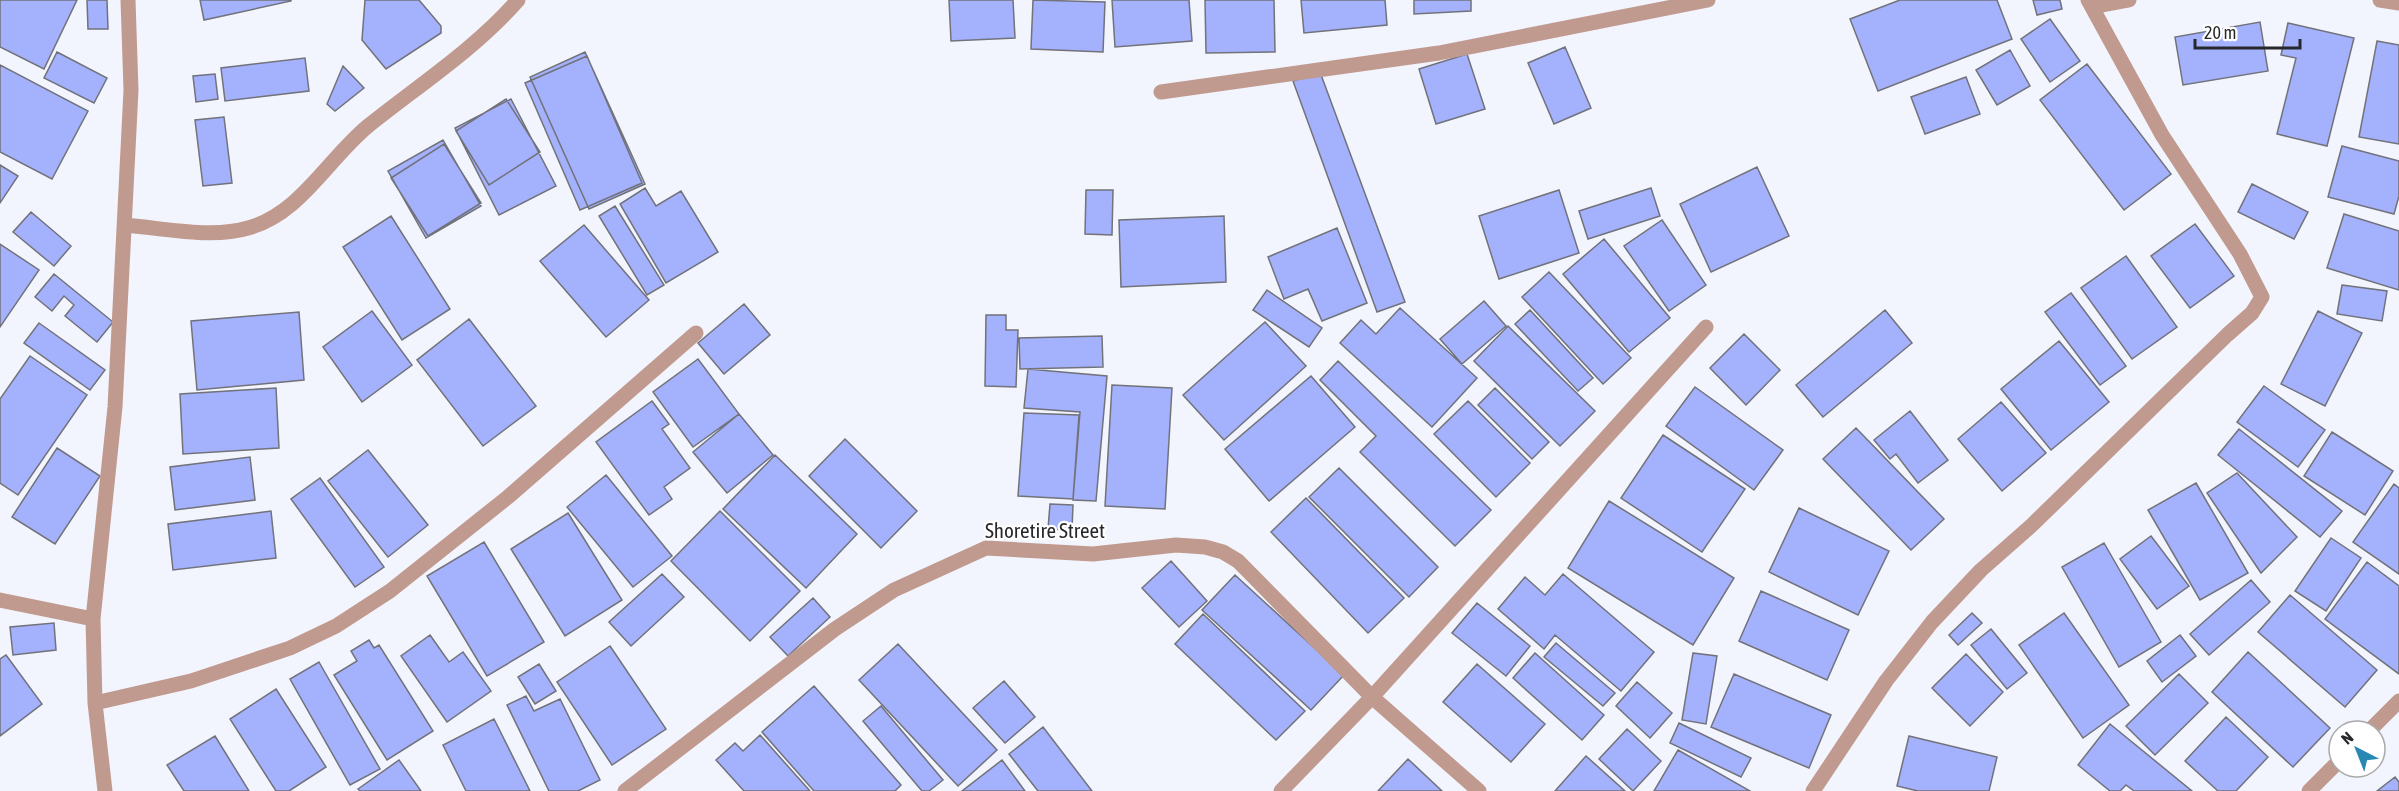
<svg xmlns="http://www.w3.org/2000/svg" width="2399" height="791" font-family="'Asap Condensed',sans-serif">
	<rect width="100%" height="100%" fill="#f3f5fe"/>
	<path fill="#a4b1fc" stroke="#71727a" stroke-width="1.5" d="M0,0H77L44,69L0,47Z
		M87,0H107L108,29H88Z
		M200,0H291V1L204,20Z
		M365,0H419L441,26V33L386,69L362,40Z
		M949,0H1013L1015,38L951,41Z
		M1033,0L1105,2L1103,52L1031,49Z
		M1112,0H1189L1192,41L1115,47Z
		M1205,0H1274L1275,52L1206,53Z
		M1301,0H1385L1387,25L1304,33Z
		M1414,0H1471V11L1414,14Z
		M1900,0H1997L2012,39L1878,91L1850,19Z
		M2033,0H2060L2062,9L2037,15Z
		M2050,19L2080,61L2050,82L2021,39Z
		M2260,22L2268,71L2183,85L2175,37Z
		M2288,23L2354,38L2327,146L2277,134L2296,58L2281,55Z
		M2377,41L2399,45V144L2359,137Z
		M1565,47L1591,108L1554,124L1528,63Z
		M2010,50L2030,86L1997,105L1976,70Z
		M57,52L107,78L94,103L44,78Z
		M585,52L645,184L589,209L530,77Z
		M1467,54L1485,109L1436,124L1419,69Z
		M587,56L642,183L580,210L525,83Z
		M305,58L309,91L225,101L221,68Z
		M2087,64L2171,174L2124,210L2040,100Z
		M0,65L88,111L52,179L0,152Z
		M343,66L364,88L335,111L327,104Z
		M1320,72L1405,302L1377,312L1293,81Z
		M215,74L218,99L196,102L193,76Z
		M1966,77L1980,114L1925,134L1911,97Z
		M506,99L540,152L489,185L456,131Z
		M511,99L556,186L499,215L455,128Z
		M224,117L232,183L203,186L195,120Z
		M443,140L481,206L426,238L388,171Z
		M444,144L481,203L428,236L391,178Z
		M2342,146L2399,161V196L2394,214L2328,197Z
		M0,165L18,176L0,203Z
		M1757,167L1789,236L1711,272L1680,204Z
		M2252,184L2308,212L2294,239L2238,212Z
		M645,188L656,206L681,191L718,252L666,283L620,204Z
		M1651,188L1660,216L1588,239L1579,211Z
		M1086,190H1113L1112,235L1085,234Z
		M1559,190L1579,253L1499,279L1479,216Z
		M615,206L664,285L647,295L599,216Z
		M31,212L71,246L54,266L13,232Z
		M2344,214L2399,231V290L2327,268Z
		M391,216L450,309L402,340L343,247Z
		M1224,216L1226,282L1121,287L1119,220Z
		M1662,220L1706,285L1669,311L1624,246Z
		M2195,224L2234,276L2190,308L2151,256Z
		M584,225L649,300L606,337L540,261Z
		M1337,228L1367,303L1322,321L1308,289L1284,299L1268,257Z
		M1604,239L1670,318L1629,352L1563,274Z
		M0,244L39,270L0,327Z
		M2126,256L2177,327L2132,359L2081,288Z
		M1549,272L1631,358L1603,384L1522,297Z
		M54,274L113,322L97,342L65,316L74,305L64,296L52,311L35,297Z
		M2342,285L2387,291L2382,321L2337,314Z
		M1267,290L1322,328L1309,347L1253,310Z
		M2071,293L2126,366L2100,385L2045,312Z
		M1484,301L1506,326L1462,364L1440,339Z
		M744,304L770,335L724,374L698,343Z
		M1400,308L1477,378L1432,427L1340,343L1361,320L1376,334Z
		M1530,310L1593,378L1578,391L1515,324Z
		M1885,310L1912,343L1823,417L1796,385Z
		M372,311L412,365L362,402L323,347Z
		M2318,311L2362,333L2325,406L2281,384Z
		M299,312L304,380L197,390L191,321Z
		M986,315H1006V330H1018L1016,387L985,386Z
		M469,319L536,406L483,446L417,360Z
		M1265,322L1306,366L1224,440L1183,395Z
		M39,323L105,370L90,390L24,343Z
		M1508,326L1595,411L1560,446L1474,361Z
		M1744,334L1780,370L1746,405L1710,368Z
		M1102,336L1103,367L1020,369L1019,338Z
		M2059,341L2109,402L2051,450L2001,389Z
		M30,356L87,395L18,495L0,483V399Z
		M698,359L739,414L693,447L653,392Z
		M1338,361L1491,510L1455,546L1360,452L1376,436L1320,380Z
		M1028,369L1107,376L1096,501L1073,500L1080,412L1024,408Z
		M1311,376L1355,427L1269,501L1225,449Z
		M1112,385L1172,388L1165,509L1105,506Z
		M2264,386L2325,430L2298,467L2237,422Z
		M1695,387L1783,450L1754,490L1666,426Z
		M276,388L279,448L183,454L180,394Z
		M1495,388L1549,442L1532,459L1478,405Z
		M652,401L669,424L662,429L690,468L664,487L672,499L649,515L596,442Z
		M1468,401L1530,463L1496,497L1434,434Z
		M2001,402L2046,453L2002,491L1958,439Z
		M1910,411L1948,460L1918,483L1896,454L1890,459L1874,440Z
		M1024,413L1079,415L1073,499L1018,496Z
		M739,414L773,455L727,493L693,452Z
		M1856,428L1944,519L1911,550L1823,459Z
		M2239,429L2342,511L2320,537L2218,455Z
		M2332,432L2393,471L2365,515L2304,476Z
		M1663,435L1745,489L1702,552L1621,498Z
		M845,439L917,511L881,548L809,476Z
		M57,448L100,476L55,544L12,517Z
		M368,450L428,525L388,557L328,481Z
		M775,455L857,534L806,588L723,509Z
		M250,457L255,500L175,510L170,467Z
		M1339,468L1438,567L1409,597L1309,497Z
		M2237,473L2297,537L2261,573L2207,493Z
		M606,475L672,556L633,587L567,507Z
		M320,478L384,567L355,587L291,499Z
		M2196,483L2248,573L2200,600L2148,510Z
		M2394,484L2399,488V574L2353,542Z
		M1306,498L1404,598L1368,633L1271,532Z
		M1609,501L1734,578L1693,645L1568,568Z
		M1050,504L1073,505L1072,530L1048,529Z
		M1799,508L1889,551L1858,615L1769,572Z
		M271,511L276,558L173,570L168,524Z
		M720,511L800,591L750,641L671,561Z
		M568,513L622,600L565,636L511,549Z
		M2151,536L2189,586L2157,609L2120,559Z
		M2331,538L2361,558L2326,611L2295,591Z
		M484,542L544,642L487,676L427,576Z
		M2104,543L2161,642L2119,667L2062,567Z
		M1171,561L1207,601L1179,627L1142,588Z
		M2367,562L2399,586V674L2325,619Z
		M662,574L684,597L631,646L609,622Z
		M1563,574L1654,652L1621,691L1555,635L1544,649L1498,609L1525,577L1545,595Z
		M1235,575L1344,675L1311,710L1202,610Z
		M2251,580L2270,602L2209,655L2190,634Z
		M1761,591L1849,630L1827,680L1739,641Z
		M2290,595L2377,670L2345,707L2258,632Z
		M813,598L830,617L788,656L770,637Z
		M1477,603L1530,646L1506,676L1452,633Z
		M1972,613L1982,623L1958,645L1949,635Z
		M2064,613L2129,705L2083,738L2019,645Z
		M1203,614L1305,711L1276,740L1175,644Z
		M54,623L56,650L13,655L10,627Z
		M1991,629L2027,673L2007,689L1971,645Z
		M430,635L449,662L463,652L491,691L447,722L401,656Z
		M2180,635L2196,656L2162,682L2147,661Z
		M369,640L374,648L379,645L433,731L387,760L334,675L357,661L351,651Z
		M1556,643L1615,693L1603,706L1544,657Z
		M898,644L997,750L958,786L859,680Z
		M610,646L666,729L612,765L557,682Z
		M2248,652L2330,728L2293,767L2212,692Z
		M1535,653L1604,715L1582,740L1513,678Z
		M1693,653L1717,656L1706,724L1682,720Z
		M1966,654L2003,692L1970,726L1932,688Z
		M6,655L42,704L0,736V659Z
		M319,662L380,769L350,785L290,679Z
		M539,664L556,691L535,704L518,677Z
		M1477,664L1545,724L1511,762L1443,702Z
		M1734,674L1831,715L1809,768L1711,727Z
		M2179,674L2208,703L2155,755L2126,726Z
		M1004,681L1035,717L1005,743L973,708Z
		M1637,682L1672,713L1650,738L1616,706Z
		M814,686L901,785L895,791H814L762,732Z
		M276,689L326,767L289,791H276L230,719Z
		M526,696L534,711L560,699L600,780L578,791H549L507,705Z
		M881,706L943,780L929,791H922L863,721Z
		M2226,717L2268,757L2236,791H2218L2185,761Z
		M494,719L530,791H466L443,745Z
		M1679,723L1751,758L1741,777L1670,743Z
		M2110,724L2192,791H2134L2126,785L2120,791H2110L2078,765Z
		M1043,727L1092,791H1038L1009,754Z
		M1627,729L1661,761L1633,791L1599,759Z
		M760,735L810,791H744L716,760L735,743L743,751Z
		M215,736L249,791H184L167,765Z
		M1909,736L1997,757L1989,791H1918L1897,786Z
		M1678,750L1750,791H1654Z
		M1586,756L1625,791H1555Z
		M1408,759L1442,791H1378Z
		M399,760L421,791H360L358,789Z
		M1002,760L1025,791H962Z
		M2395,777L2399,782V791H2377Z"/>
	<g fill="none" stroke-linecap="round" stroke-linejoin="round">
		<path stroke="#c19a8f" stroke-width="15" d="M2380,0L2399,3
			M2092,7L2129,0
			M1161,92L1439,53L1708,0
			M125,225C162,228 212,239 248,228C300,214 327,160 368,126C419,85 474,50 518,0
			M0,600L93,619
			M95,703L191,681L290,648L336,626L390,591L508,497L696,333
			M2369,731L2399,701
			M105,791L95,703L93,619L115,407L131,90L128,0
			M625,791L835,629L894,590L986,548L1093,554L1176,545L1205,547L1223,552L1238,561L1372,697L1479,791
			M1281,791L1372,697L1706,327
			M1813,791L1886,681L1932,622L1981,570L2032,525L2227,335L2252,313L2262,297L2240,254L2162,135L2088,0
			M2309,791L2339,761"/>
	</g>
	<g text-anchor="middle" stroke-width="4.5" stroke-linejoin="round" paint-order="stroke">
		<g font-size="21" fill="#27282b" stroke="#fff">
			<text x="1045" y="538">Shoretire Street</text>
		</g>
	</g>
	<g transform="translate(2357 749) rotate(318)"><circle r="28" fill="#ffffff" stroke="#a9a9aa" stroke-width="1.5"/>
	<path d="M0-4.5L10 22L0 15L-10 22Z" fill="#2688b3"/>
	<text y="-9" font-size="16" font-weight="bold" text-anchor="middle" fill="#27282b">N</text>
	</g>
	<path d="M2195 39v9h105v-9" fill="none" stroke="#27282b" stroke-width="3"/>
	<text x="2204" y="39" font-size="18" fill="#27282b" stroke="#ffffff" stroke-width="4.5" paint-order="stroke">20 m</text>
</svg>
